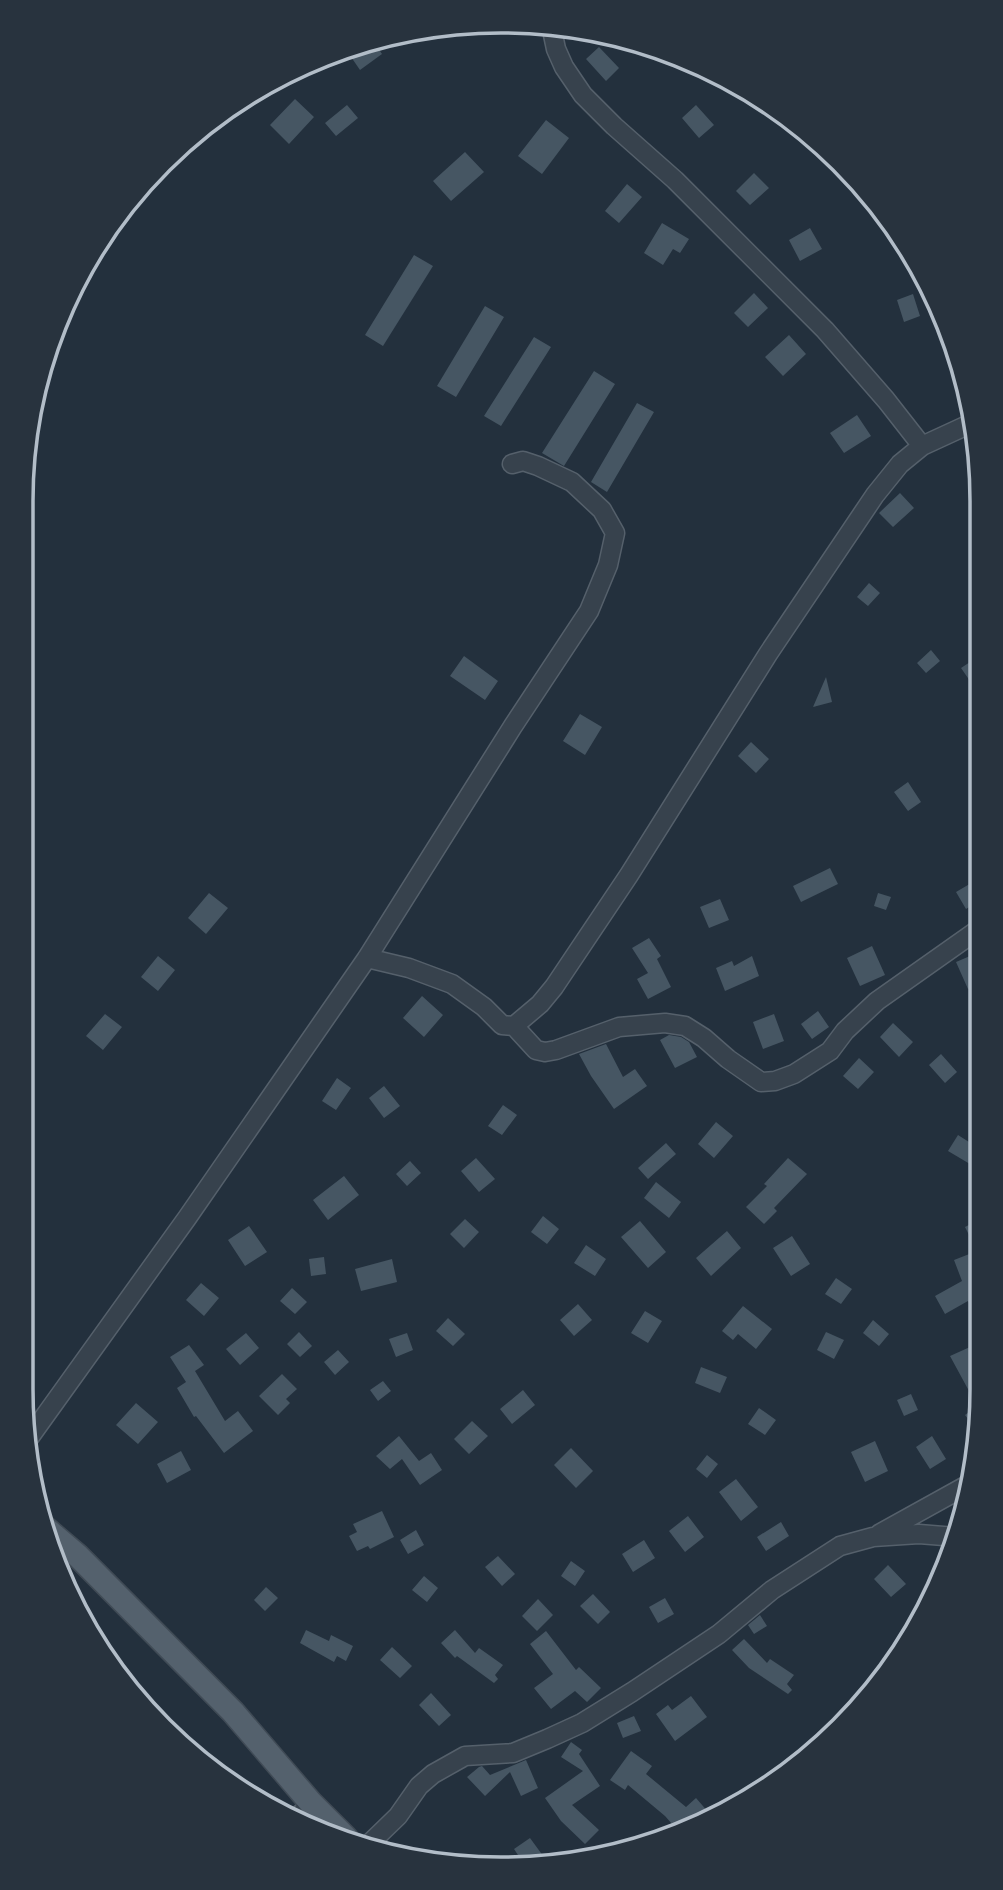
<svg xmlns="http://www.w3.org/2000/svg" width="1003" height="1890" font-family="Quicksand,sans-serif">
	<rect width="100%" height="100%" fill="#23303d"/>
	<path fill="#465663" d="M372,39L382,54L360,70L349,54Z
		M599,47L619,68L606,81L586,59Z
		M295,99L314,117L289,144L270,125Z
		M347,105L358,118L336,136L325,123Z
		M696,105L714,125L699,138L682,118Z
		M546,120L569,138L542,174L518,156Z
		M465,152L484,172L451,201L433,181Z
		M754,173L769,188L750,205L736,191Z
		M627,184L642,197L619,223L605,211Z
		M662,223L689,239L680,253L673,249L663,265L644,253Z
		M810,228L822,249L800,261L789,240Z
		M414,255L433,266L383,346L365,335Z
		M754,293L768,308L748,327L734,313Z
		M913,294L920,316L904,322L897,300Z
		M485,306L504,317L456,397L437,386Z
		M789,335L806,354L783,376L765,357Z
		M534,337L551,347L501,426L484,416Z
		M594,371L615,384L564,466L542,453Z
		M637,403L654,412L607,492L591,482Z
		M857,415L871,436L844,453L830,433Z
		M900,493L914,508L893,527L879,513Z
		M869,583L880,593L868,606L857,597Z
		M931,650L940,661L926,673L917,663Z
		M464,656L498,681L485,700L450,676Z
		M979,656V694L961,668Z
		M826,677L832,702L813,707Z
		M580,714L602,727L585,755L563,741Z
		M751,742L769,759L756,773L738,756Z
		M908,782L921,802L908,811L894,792Z
		M830,868L838,884L801,902L793,886Z
		M973,882L979,894V901L966,909L956,892Z
		M209,893L228,908L206,934L188,918Z
		M878,893L891,897L886,910L874,906Z
		M720,899L729,920L709,928L700,907Z
		M649,938L661,956L657,959L671,987L648,999L637,979L648,973L632,948Z
		M872,946L885,975L860,986L847,958Z
		M158,956L175,970L158,991L141,977Z
		M752,956L759,976L725,991L716,968L732,961L734,966Z
		M970,956L980,976V984L968,989L956,962Z
		M422,996L443,1015L424,1037L403,1018Z
		M818,1011L829,1027L812,1039L801,1024Z
		M105,1014L122,1027L103,1050L86,1036Z
		M774,1014L784,1041L763,1049L753,1022Z
		M893,1023L913,1042L899,1057L880,1037Z
		M669,1035L681,1037L689,1042L697,1057L675,1068L660,1040Z
		M606,1044L623,1077L635,1069L647,1086L614,1109L591,1076L579,1054Z
		M941,1054L957,1072L945,1083L929,1065Z
		M859,1058L874,1072L858,1089L843,1076Z
		M337,1078L351,1088L336,1110L322,1101Z
		M384,1086L400,1106L384,1118L369,1098Z
		M503,1105L517,1115L502,1135L488,1126Z
		M716,1122L733,1136L714,1158L698,1144Z
		M958,1135L980,1149V1158L975,1167L948,1151Z
		M666,1143L676,1154L648,1179L638,1168Z
		M476,1158L495,1179L479,1192L461,1171Z
		M788,1158L807,1174L774,1208L777,1211L764,1224L746,1207L767,1186L764,1184Z
		M410,1161L421,1173L407,1186L396,1174Z
		M344,1176L359,1195L328,1220L313,1200Z
		M656,1182L681,1202L669,1218L644,1198Z
		M543,1216L559,1229L547,1244L531,1232Z
		M465,1219L479,1232L464,1248L450,1234Z
		M980,1219L981,1279V1328L968,1301L945,1314L935,1296L962,1281L954,1260L977,1251L965,1227Z
		M640,1221L666,1252L648,1268L621,1237Z
		M249,1226L267,1252L245,1266L228,1240Z
		M727,1231L741,1248L711,1276L696,1258Z
		M792,1236L810,1264L791,1276L773,1248Z
		M586,1245L606,1259L595,1276L574,1263Z
		M324,1257L326,1274L311,1276L309,1259Z
		M392,1259L397,1282L361,1291L355,1269Z
		M836,1278L852,1289L841,1304L825,1294Z
		M201,1283L219,1298L204,1316L186,1300Z
		M292,1288L307,1302L295,1314L280,1301Z
		M578,1304L592,1320L574,1336L560,1320Z
		M743,1306L772,1329L756,1349L738,1334L733,1340L722,1331Z
		M645,1311L662,1321L648,1343L631,1333Z
		M448,1318L465,1334L453,1346L436,1331Z
		M873,1320L889,1334L879,1346L863,1333Z
		M299,1332L312,1346L300,1357L287,1344Z
		M826,1332L844,1340L834,1359L817,1350Z
		M246,1333L259,1348L240,1365L226,1349Z
		M407,1333L413,1350L396,1357L389,1339Z
		M189,1345L204,1365L195,1371L225,1421L238,1411L253,1431L224,1453L196,1416L194,1417L177,1388L186,1382L170,1357Z
		M970,1347L981,1370V1386L969,1391L950,1356Z
		M338,1350L349,1362L335,1375L324,1362Z
		M701,1367L727,1377L720,1393L695,1383Z
		M282,1374L297,1389L286,1399L290,1403L278,1415L259,1396Z
		M383,1381L391,1391L378,1401L370,1390Z
		M523,1390L535,1405L512,1424L500,1409Z
		M911,1394L918,1410L904,1416L897,1400Z
		M136,1403L158,1422L138,1444L116,1425Z
		M976,1407L981,1415L979,1434L965,1415Z
		M759,1408L776,1420L765,1435L748,1424Z
		M472,1421L488,1436L469,1454L454,1439Z
		M399,1436L419,1461L431,1453L442,1470L420,1485L402,1459L390,1469L376,1456Z
		M932,1436L946,1459L930,1469L916,1447Z
		M875,1441L888,1471L865,1482L851,1452Z
		M571,1448L593,1471L576,1488L554,1465Z
		M181,1451L191,1470L167,1483L157,1464Z
		M707,1455L718,1464L707,1478L696,1469Z
		M736,1479L758,1507L741,1521L719,1492Z
		M382,1511L394,1537L370,1549L368,1546L357,1551L349,1536L357,1532L353,1524Z
		M688,1516L704,1537L685,1552L669,1531Z
		M781,1522L789,1536L766,1551L757,1537Z
		M416,1530L424,1545L408,1554L400,1540Z
		M644,1540L655,1558L633,1572L622,1554Z
		M498,1556L515,1574L502,1586L485,1567Z
		M571,1561L585,1571L575,1586L561,1576Z
		M888,1565L906,1584L891,1597L874,1579Z
		M424,1576L438,1588L427,1602L412,1590Z
		M266,1587L278,1598L265,1611L254,1600Z
		M593,1594L610,1612L598,1624L580,1606Z
		M665,1598L674,1614L658,1623L649,1607Z
		M538,1599L553,1615L537,1631L522,1616Z
		M760,1615L767,1626L754,1634L748,1625Z
		M306,1630L329,1641L331,1635L353,1646L346,1661L337,1656L334,1662L300,1643Z
		M455,1630L475,1653L479,1648L503,1665L495,1675L498,1679L494,1683L457,1656L455,1658L441,1643Z
		M546,1631L576,1670L579,1667L601,1688L587,1702L575,1691L551,1709L534,1688L553,1674L530,1644Z
		M744,1639L767,1663L770,1659L794,1675L787,1684L792,1690L788,1694L749,1668L732,1650Z
		M392,1647L412,1666L400,1678L380,1660Z
		M431,1693L451,1715L439,1726L419,1705Z
		M691,1696L707,1717L675,1741L656,1714L668,1705L672,1710Z
		M634,1716L641,1731L623,1738L617,1723Z
		M571,1742L582,1750L579,1754L600,1786L572,1805L599,1830L585,1844L561,1821L545,1798L583,1771L561,1757Z
		M631,1751L652,1766L646,1774L686,1807L696,1798L709,1813L691,1829L680,1833L665,1816L628,1785L625,1790L610,1780Z
		M526,1760L538,1788L521,1796L510,1772L485,1796L467,1777L479,1767L482,1766L490,1775Z
		M530,1838L549,1864L533,1868L526,1867L514,1849Z"/>
	<g fill="none" stroke-linecap="round" stroke-linejoin="round">
		<defs>
			<path id="minor" d="M922,446L974,422
				M367,958L409,968L452,984L484,1007L502,1025L514,1026L540,1004L554,987L629,875L768,654L875,495L900,464L922,446L886,400L825,330L675,180L614,126L583,95L564,67L556,49L551,25
				M514,1026L536,1050L545,1052L556,1050L619,1027L665,1023L685,1026L704,1038L728,1059L761,1082L775,1081L794,1074L830,1051L845,1031L877,1001L979,929
				M29,1438L187,1218L367,958L513,726L589,611L608,565L615,533L602,510L572,482L538,466L523,461L512,464
				M879,1534L971,1483
				M298,1817L311,1803
				M366,1847L398,1816L419,1786L433,1774L465,1756L513,1753L547,1739L582,1723L632,1692L719,1634L772,1590L840,1546L873,1537L919,1534L956,1537"/>
			<path id="major" d="M44,1527L78,1556L233,1712L311,1803L346,1838"/>
		</defs>
		<use href="#minor" stroke="#55606b" stroke-width="21"/>
		<use href="#major" stroke="#404b56" stroke-width="26"/>
		<use href="#minor" stroke="#37424d" stroke-width="18"/>
		<use href="#major" stroke="#54616d" stroke-width="23"/>
	</g>
	<path d="M0 0H1003V1890H0ZM501 33H502A468 468 0 0 1 970 501V1389A468 468 0 0 1 502 1857H501A468 468 0 0 1 33 1389V501A468 468 0 0 1 501 33Z" fill="#28333e" fill-rule="evenodd"/>
	<path fill="none" stroke="#b2bdc8" stroke-width="3.5" d="M501 33H502A468 468 0 0 1 970 501V1389A468 468 0 0 1 502 1857H501A468 468 0 0 1 33 1389V501A468 468 0 0 1 501 33Z"/>
</svg>
